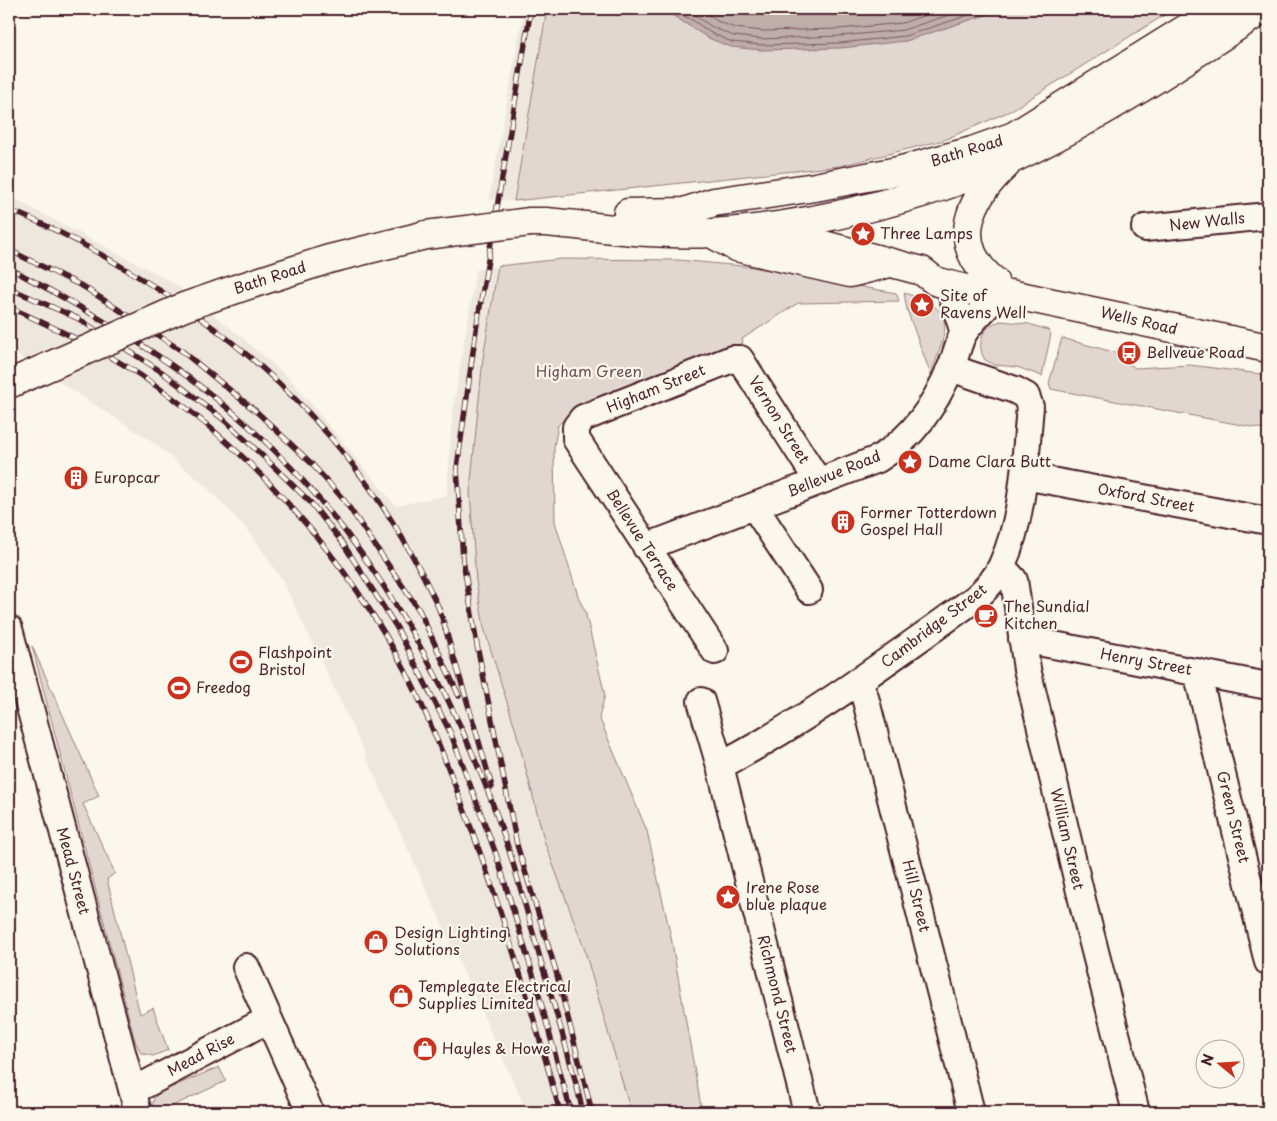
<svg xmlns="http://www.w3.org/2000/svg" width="1277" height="1121" font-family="'Playpen Sans',sans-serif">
	<rect width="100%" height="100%" fill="#fbf7ec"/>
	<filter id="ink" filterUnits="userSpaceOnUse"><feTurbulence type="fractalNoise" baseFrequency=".02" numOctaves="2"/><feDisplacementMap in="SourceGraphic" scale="10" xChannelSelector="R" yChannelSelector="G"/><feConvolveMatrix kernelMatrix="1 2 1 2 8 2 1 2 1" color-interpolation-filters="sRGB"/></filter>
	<g filter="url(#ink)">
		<path fill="#eee7de" d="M524,9H547L514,201L489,199Z
			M9,196L172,282L238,334L290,379L396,506L447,495L452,416L476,270L498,266L483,358L470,491L476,581L484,628L516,731L545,843L584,948L631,1112H527L350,721L282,580L251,534L208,488L150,440L9,350Z"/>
		<path fill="#e2d7d0" stroke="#967b7e" d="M547,9H1174L1010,111L944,140L840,166L514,201Z
			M562,259L678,260L752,267L896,293L899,301L798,303L742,339L743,343L570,414L558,425L554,447L555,522L579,599L585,611L605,695L599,717L647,831L671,937L702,1112H631L584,948L545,843L516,731L484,628L476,581L470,491L483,358L498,266Z
			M904,293C961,310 946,328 931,375L907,310Z
			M1001,321L1029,324L1048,330L1051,334L1042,376L1017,367L995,365L985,360C975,344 983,325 1001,321Z
			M1062,338L1113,352L1135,368L1190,365L1268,375V430L1051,389L1049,383Z
			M32,646L99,796L83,804L115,873L107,879L140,1014L153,1008L168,1050L153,1056L141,1053L135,1041Z
			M219,1067L226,1081L166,1109L167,1112H151L154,1098L160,1092Z"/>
		<path fill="#bfadaa" stroke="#907477" d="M652,9H1004L906,41L841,48L761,50L731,47L708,38L672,15Z"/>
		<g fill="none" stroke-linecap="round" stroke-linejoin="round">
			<path stroke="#79585e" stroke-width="1" d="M669,9L694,21L711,33L732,42L761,45L840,43L905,36L987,9
				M684,9L714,28L734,36L761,39L840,36L903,30L967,9
				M700,9L717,21L735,28L762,31L839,29L902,23L944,9"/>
			<defs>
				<path id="minor" d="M1145,228L1268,216
					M949,285L964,333
					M1024,476L1268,521
					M754,506L809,590
					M646,547L878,459C914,437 935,405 951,367C956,356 958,344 963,334C971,321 986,308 996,296
					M1002,567L1014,580L1027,669L1084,908L1136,1112
					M9,629L138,1112
					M1022,639L1268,686
					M715,651L576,439V427L583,418L732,359H740L818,481
					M1197,672L1268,962
					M858,681L865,697L971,1112
					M701,701L720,766L807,1112
					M720,766C810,719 893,657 976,598C986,588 996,579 1002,565C1024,517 1025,459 1030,407L1026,396L1015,390L951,368
					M246,967L310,1112
					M133,1091L269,1019"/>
				<path id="highway" d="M628,213L684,212L714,202L815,187L898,171L972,151L1014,136L1218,9
					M530,222H546C601,227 656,236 712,233C807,227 928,198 1014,158C1101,117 1183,62 1263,9
					M771,231L922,271L935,281L949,285L1000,297L1010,294L1268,348
					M711,233L736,247L850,273L890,263
					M994,281C948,244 970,198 1006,165
					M239,288L329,259L426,235"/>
			</defs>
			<use href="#minor" stroke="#4a1f2b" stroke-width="30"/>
			<use href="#highway" stroke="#4a1f2b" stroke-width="31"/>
			<use href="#minor" stroke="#fbf7ec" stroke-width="26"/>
			<use href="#highway" stroke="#fbf7ec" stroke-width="28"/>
			<defs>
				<path id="rail" d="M531,9L476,330L457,468L463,560L477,645L517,845L556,971L592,1112
					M9,210C52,226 93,249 132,273C267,354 369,458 436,602C444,619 448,640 454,658C467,701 480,744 492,787
					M9,250L84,287L182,351L258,413L311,463L344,500L419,610L459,696
					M9,268C92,312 174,360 245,423C370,533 457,694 509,850C520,886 530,922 540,958C555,1009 571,1060 583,1112
					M9,288L77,318L162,372L223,419L266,459L311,503L342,542L397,628L451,734L496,854L535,981L571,1112
					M9,307C54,328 99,348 140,375C251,448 349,560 409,678C428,716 444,756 459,796C499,899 531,1005 560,1112"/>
			</defs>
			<use href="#rail" stroke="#4a1f2b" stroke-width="5.5"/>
			<use href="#rail" stroke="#fbf7ec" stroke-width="4" stroke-dasharray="11" stroke-linecap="butt"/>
			<defs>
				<path id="highway-bridge" d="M426,235L530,222
					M9,384L184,307L239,288"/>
			</defs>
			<use href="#highway-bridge" stroke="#4a1f2b" stroke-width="31" stroke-linecap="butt"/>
			<use href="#highway-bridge" stroke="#fbf7ec" stroke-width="28"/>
		</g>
	</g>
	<defs>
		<symbol id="sight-disc" viewBox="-11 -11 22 22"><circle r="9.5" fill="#c8321e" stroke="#fbf7ec"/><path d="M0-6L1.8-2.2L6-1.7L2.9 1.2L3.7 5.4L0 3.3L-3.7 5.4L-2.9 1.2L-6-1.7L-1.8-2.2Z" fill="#fff"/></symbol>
		<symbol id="bus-disc" viewBox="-11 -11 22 22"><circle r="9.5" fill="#c8321e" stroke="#fbf7ec"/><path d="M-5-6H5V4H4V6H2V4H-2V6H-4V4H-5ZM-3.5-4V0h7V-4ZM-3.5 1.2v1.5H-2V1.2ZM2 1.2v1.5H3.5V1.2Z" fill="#fff"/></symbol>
		<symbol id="building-disc" viewBox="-11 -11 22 22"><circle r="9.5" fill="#c8321e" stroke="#fbf7ec"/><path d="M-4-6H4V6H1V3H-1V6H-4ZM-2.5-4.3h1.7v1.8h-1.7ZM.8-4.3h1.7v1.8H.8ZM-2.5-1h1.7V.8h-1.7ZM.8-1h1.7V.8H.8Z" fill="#fff"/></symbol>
		<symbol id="cafe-disc" viewBox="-11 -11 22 22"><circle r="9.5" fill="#c8321e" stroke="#fbf7ec"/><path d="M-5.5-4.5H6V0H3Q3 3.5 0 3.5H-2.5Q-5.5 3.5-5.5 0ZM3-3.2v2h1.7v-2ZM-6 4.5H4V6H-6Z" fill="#fff"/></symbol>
		<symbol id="stadium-disc" viewBox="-11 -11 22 22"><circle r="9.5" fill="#c8321e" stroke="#fbf7ec"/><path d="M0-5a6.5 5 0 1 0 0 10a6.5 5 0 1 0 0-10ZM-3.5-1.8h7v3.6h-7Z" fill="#fff"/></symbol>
		<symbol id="shop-disc" viewBox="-11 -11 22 22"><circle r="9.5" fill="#c8321e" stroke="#fbf7ec"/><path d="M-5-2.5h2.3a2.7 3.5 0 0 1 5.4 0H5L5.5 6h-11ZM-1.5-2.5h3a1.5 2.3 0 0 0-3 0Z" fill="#fff"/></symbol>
	</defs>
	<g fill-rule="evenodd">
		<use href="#sight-disc" x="849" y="220" width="28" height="28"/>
		<use href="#sight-disc" x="908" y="291" width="28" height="28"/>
		<use href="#bus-disc" x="1115" y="339" width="28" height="28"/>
		<use href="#sight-disc" x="896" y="448" width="28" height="28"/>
		<use href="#building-disc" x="62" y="464" width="28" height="28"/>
		<use href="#building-disc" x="829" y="508" width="28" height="28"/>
		<use href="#cafe-disc" x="972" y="602" width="28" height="28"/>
		<use href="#stadium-disc" x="227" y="648" width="28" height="28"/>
		<use href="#stadium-disc" x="165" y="674" width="28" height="28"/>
		<use href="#sight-disc" x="714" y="883" width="28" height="28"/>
		<use href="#shop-disc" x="362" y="928" width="28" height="28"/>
		<use href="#shop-disc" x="387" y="982" width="28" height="28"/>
		<use href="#shop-disc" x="411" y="1035" width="28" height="28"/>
	</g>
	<g text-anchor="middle" stroke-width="4.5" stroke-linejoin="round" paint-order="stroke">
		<g font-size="15" fill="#4a1f2b" stroke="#fbf7ec">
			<text transform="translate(967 151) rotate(-17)" y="5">Bath Road</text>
			<text transform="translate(1207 222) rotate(-6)" y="5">New Walls</text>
			<text transform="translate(270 278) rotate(-18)" y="5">Bath Road</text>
			<text transform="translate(1139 321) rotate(13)" y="5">Wells Road</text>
			<text transform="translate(656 389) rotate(-22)" y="5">Higham Street</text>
			<text transform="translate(779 420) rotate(58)" y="5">Vernon Street</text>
			<text transform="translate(834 474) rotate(-22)" y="5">Bellevue Road</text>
			<text transform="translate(1146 498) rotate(11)" y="5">Oxford Street</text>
			<text transform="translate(642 540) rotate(57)" y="5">Bellevue Terrace</text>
			<text transform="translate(934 626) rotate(-37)" y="5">Cambridge Street</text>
			<text transform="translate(1146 662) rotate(10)" y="5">Henry Street</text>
			<text transform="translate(1233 817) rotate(76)" y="5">Green Street</text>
			<text transform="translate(1067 839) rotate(77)" y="5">William Street</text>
			<text transform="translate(73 871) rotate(75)" y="5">Mead Street</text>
			<text transform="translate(916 896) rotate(76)" y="5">Hill Street</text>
			<text transform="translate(777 994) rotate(76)" y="5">Richmond Street</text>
			<text transform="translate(201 1055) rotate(-28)" y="5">Mead Rise</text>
		</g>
		<g font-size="15" fill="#4a1f2b" stroke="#fbf7ec" text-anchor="start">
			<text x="880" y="239">Three Lamps</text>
			<text x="940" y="301">Site of<tspan x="940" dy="17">Ravens Well</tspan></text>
			<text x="1146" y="358">Bellveue Road</text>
			<text x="928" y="467">Dame Clara Butt</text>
			<text x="94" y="483">Europcar</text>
			<text x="860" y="518">Former Totterdown<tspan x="860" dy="17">Gospel Hall</tspan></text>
			<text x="1004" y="612">The Sundial<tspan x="1004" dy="17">Kitchen</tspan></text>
			<text x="258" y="658">Flashpoint<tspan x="258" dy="17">Bristol</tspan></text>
			<text x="196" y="693">Freedog</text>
			<text x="746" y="893">Irene Rose<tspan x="746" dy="17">blue plaque</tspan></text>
			<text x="394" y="938">Design Lighting<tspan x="394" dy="17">Solutions</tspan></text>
			<text x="418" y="992">Templegate Electrical<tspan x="418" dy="17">Supplies Limited</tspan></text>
			<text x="442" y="1054">Hayles &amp; Howe</text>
		</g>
		<g font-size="15" fill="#704d54" stroke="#fbf7ec">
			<text x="589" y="377">Higham Green</text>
		</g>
	</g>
	<rect width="1277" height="1121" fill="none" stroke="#fbf7ec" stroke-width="30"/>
	<rect x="15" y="15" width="1247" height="1091" fill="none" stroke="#4a1f2b" stroke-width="2" filter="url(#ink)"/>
	<g transform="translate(1220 1064) rotate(288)"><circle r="24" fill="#fbf7ec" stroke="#b4a19f"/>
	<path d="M0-4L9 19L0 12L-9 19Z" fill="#c8321e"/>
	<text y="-8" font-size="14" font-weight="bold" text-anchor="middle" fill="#4a1f2b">N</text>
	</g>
</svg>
